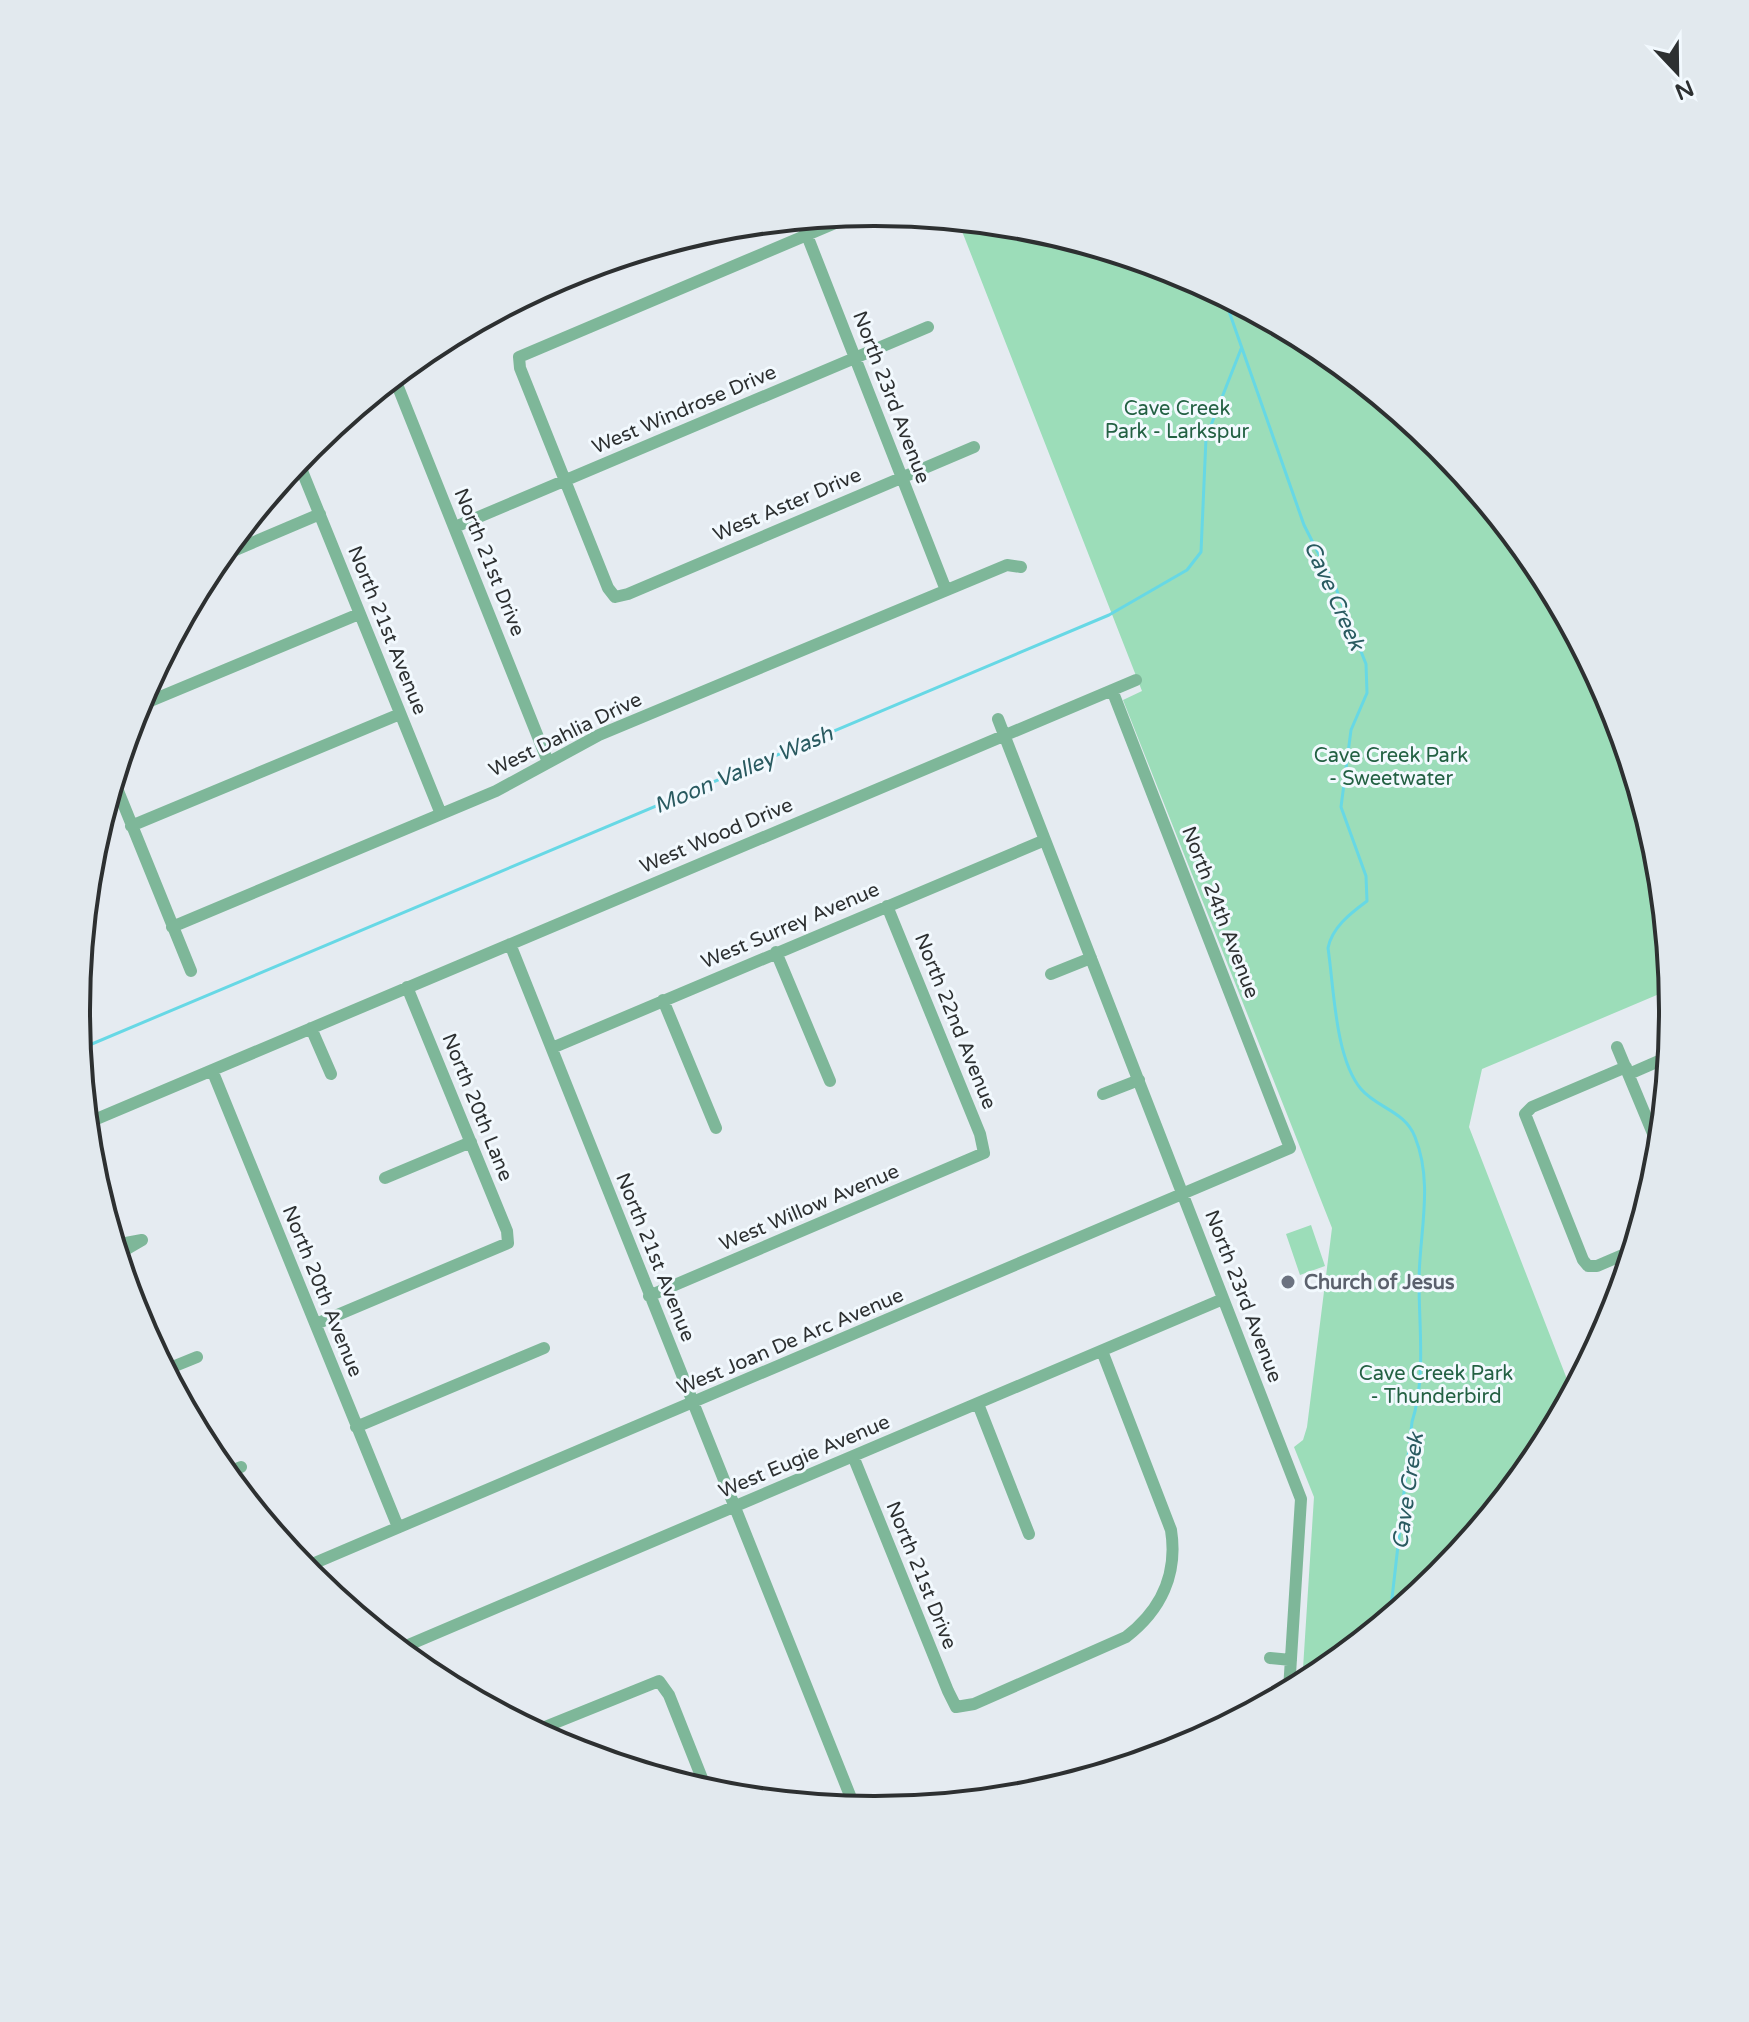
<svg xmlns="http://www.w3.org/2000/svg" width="1749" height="2022" font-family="'Varela Round',sans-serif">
	<rect width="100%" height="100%" fill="#e5ebf1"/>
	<path fill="#9cddb9" d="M958,221L1031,228L1180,273L1318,347L1439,447L1539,568L1594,671L1632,770L1658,856L1671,989L1482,1069L1469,1127L1572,1392L1538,1455L1439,1576L1318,1675L1302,1684L1314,1497L1294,1447L1303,1440L1307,1427L1332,1228L1123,700L1142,691Z
		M1311,1225L1325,1266L1300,1275L1286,1234Z"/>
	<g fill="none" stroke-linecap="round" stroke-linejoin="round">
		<path stroke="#67d8e5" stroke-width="3" d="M1224,297L1304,525L1335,586L1366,664L1367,693L1351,730L1341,807L1366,876L1367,901C1351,913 1332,927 1328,948C1334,988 1335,1058 1361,1089C1377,1108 1405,1111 1415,1137C1434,1184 1419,1234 1419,1282C1419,1328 1426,1378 1412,1422L1390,1616
			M80,1049L1109,615L1187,570L1201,552L1206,438L1241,349"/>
		<path stroke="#7eb799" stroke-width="12" d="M854,215L519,357L520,368L608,588L615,597L628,594L974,447
			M801,220L946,590
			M394,377L548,762
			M298,461L441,814
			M455,527L928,327
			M219,557L320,514
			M136,707L359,614
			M998,719L1301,1499L1289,1690
			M114,781L191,971
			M131,826L400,714
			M172,927L496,791L599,735L1007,565L1021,567
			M510,944L855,1808
			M776,952L830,1081
			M1051,974L1091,958
			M663,1000L716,1128
			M311,1028L331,1074
			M1617,1047L1659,1148
			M552,1048L1045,840
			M1626,1067L1532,1107L1525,1114L1583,1260L1588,1266H1597L1632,1251
			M212,1070L398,1527
			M1629,1074L1668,1057
			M1103,1094L1139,1080
			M87,1123L1136,680
			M385,1178L471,1142
			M115,1245L142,1240
			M118,1254L142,1240
			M649,1296L984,1153L980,1134L887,906
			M316,1324L508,1243L507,1231L407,987
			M165,1370L197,1357
			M978,1404L1029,1534
			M356,1427L544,1348
			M853,1456L948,1691L956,1707L974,1704L1126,1637C1161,1610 1178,1574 1171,1530L1102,1351
			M226,1473L241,1467
			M303,1568L1290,1148L1112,690
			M399,1649L1223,1299
			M1270,1658L1291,1660
			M535,1731L659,1681L669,1695L707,1791"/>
	</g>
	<circle fill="#6b7280" stroke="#f2f9fe" stroke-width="3" cx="1288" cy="1282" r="8"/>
	<g text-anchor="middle" stroke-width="6" stroke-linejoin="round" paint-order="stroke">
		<g font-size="20" fill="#2d3031" stroke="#f2f9fe">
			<text transform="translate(892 397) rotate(69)" y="7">North 23rd Avenue</text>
			<text transform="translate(684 409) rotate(-23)" y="7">West Windrose Drive</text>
			<text transform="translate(787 504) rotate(-23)" y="7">West Aster Drive</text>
			<text transform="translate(490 562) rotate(68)" y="7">North 21st Drive</text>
			<text transform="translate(388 630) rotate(68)" y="7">North 21st Avenue</text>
			<text transform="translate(565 734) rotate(-26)" y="7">West Dahlia Drive</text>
			<text transform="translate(716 835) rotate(-23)" y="7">West Wood Drive</text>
			<text transform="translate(1221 912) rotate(69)" y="7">North 24th Avenue</text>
			<text transform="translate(790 925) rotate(-23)" y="7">West Surrey Avenue</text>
			<text transform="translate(956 1021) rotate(68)" y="7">North 22nd Avenue</text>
			<text transform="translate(478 1107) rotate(68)" y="7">North 20th Lane</text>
			<text transform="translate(809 1207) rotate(-23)" y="7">West Willow Avenue</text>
			<text transform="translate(656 1257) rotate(68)" y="7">North 21st Avenue</text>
			<text transform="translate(323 1291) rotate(68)" y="7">North 20th Avenue</text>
			<text transform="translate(1244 1296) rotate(69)" y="7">North 23rd Avenue</text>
			<text transform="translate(790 1341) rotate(-23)" y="7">West Joan De Arc Avenue</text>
			<text transform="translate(804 1456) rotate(-23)" y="7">West Eugie Avenue</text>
			<text transform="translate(922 1575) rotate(68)" y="7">North 21st Drive</text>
		</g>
		<g font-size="20" fill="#236143" stroke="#f2f9fe">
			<text x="1177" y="415">Cave Creek<tspan x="1177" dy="23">Park - Larkspur</tspan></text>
			<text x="1391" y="762">Cave Creek Park<tspan x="1391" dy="23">- Sweetwater</tspan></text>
			<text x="1436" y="1380">Cave Creek Park<tspan x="1436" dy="23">- Thunderbird</tspan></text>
		</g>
		<g font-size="20" font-weight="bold" fill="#5b616d" stroke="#f2f9fe" text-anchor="start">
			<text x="1304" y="1289">Church of Jesus</text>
		</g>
		<g font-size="22" font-style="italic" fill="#295a60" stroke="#f2f9fe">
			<text transform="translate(1335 595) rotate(66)" y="8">Cave Creek</text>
			<text transform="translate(743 769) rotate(-23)" y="8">Moon Valley Wash</text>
			<text transform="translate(1407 1491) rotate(-82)" y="8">Cave Creek</text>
		</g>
	</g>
	<path d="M0 0H1749V2022H0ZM874 226H875A784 784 0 0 1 1659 1010V1012A784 784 0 0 1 875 1796H874A784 784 0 0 1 90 1012V1010A784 784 0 0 1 874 226Z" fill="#e2e9ee" fill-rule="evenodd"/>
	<path fill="none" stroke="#2d3031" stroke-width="4" d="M874 226H875A784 784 0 0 1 1659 1010V1012A784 784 0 0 1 875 1796H874A784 784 0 0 1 90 1012V1010A784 784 0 0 1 874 226Z"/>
	<g transform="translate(1677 72) rotate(158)" stroke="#f2f9fe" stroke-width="6" paint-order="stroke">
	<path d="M0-6L14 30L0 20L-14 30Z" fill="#2d3031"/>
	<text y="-12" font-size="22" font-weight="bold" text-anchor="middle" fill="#2d3031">N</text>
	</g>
</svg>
